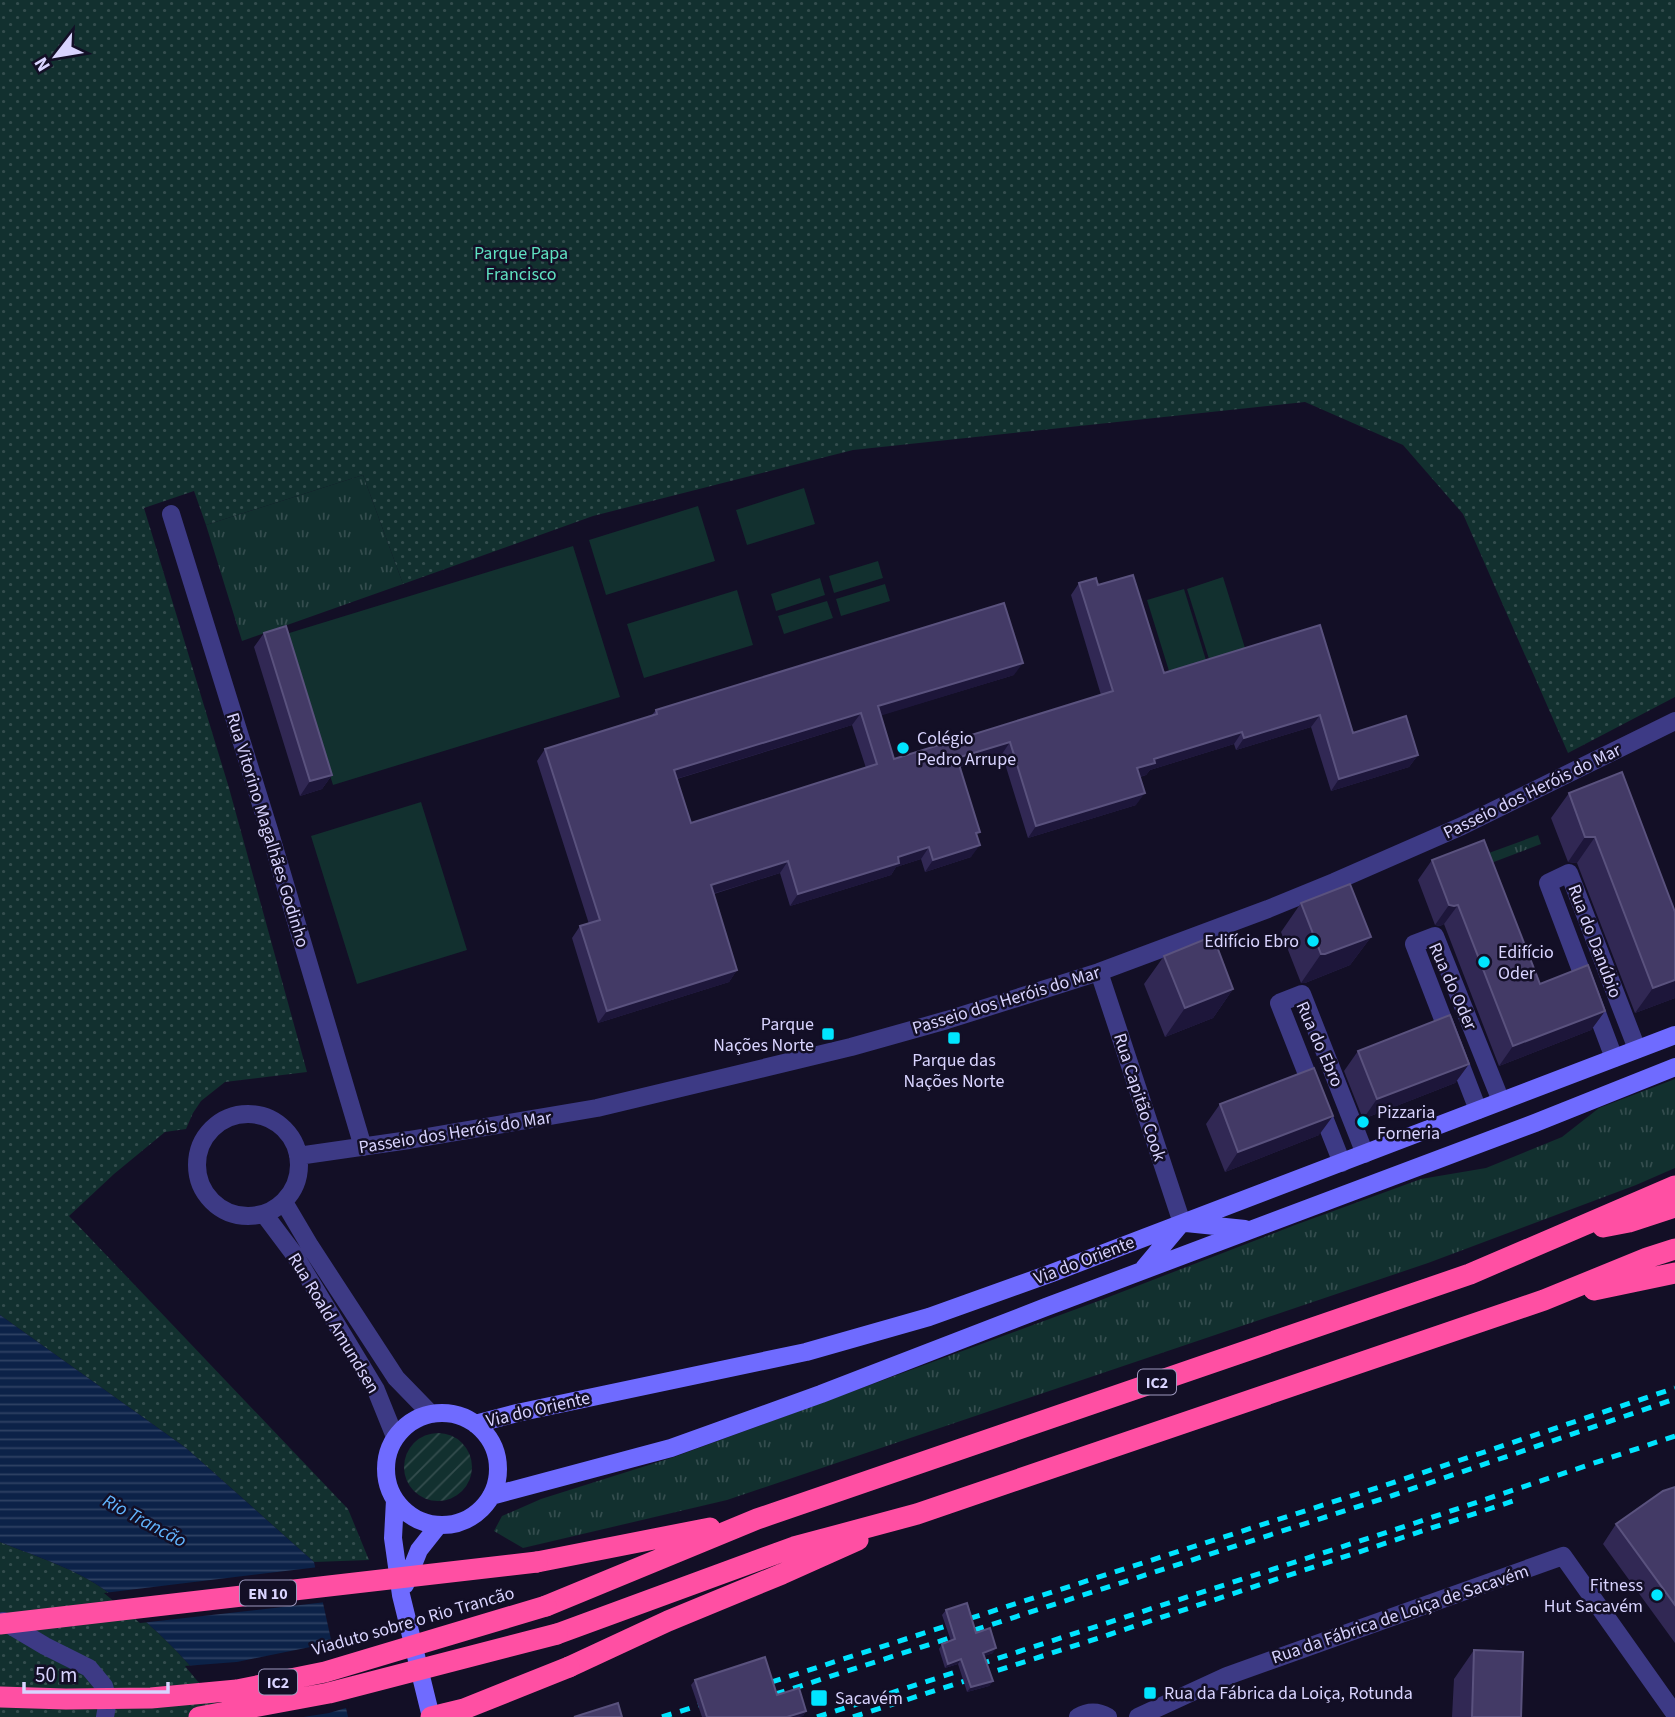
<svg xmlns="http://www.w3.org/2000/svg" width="1675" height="1717" font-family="'Source Sans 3',sans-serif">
	<defs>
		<pattern id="grass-tufts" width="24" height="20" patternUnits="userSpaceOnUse" patternTransform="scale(1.75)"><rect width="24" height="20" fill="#12302f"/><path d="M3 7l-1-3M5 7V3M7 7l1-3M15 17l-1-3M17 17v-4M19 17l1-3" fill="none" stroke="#344d4e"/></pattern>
		<pattern id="park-dots" width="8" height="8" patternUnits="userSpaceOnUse" patternTransform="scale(1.75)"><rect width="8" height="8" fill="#12302f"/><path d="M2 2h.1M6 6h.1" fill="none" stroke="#344d4e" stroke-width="1.8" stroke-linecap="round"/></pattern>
		<pattern id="garden-furrows" width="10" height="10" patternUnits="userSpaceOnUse" patternTransform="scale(1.75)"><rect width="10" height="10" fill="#12302f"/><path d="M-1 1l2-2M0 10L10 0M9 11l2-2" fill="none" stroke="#344d4e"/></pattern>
		<pattern id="water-rules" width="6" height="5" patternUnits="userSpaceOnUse" patternTransform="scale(1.75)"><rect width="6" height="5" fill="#0c2248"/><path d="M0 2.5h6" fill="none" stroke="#2f4163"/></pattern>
	</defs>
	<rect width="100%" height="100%" fill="#130f26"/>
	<path fill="url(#grass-tufts)" d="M363,475L403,584L242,641L206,525Z
		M1538,835L1541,844L1478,868L1475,858Z
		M1675,1079V1168L1636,1185L1428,1263L727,1500L523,1548L494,1531L502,1516L541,1499L674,1457L1101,1300L1295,1225L1421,1179L1486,1168L1562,1137L1599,1108Z"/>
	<path fill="url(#park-dots)" d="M0,0H1675V697L1568,753L1463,514L1403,445L1305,402L853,450L593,516L403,584L363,475L206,525L194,491L144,508L229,788L307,1072L225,1082L201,1101L193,1113L186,1129L165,1132L114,1174L69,1216L348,1509L369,1560L314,1562L186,1448L0,1315Z
		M0,1542C27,1553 55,1562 80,1575C129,1600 202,1668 227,1717H0Z"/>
	<path fill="url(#garden-furrows)" d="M404 1467a34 34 0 1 1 68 0a34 34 0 1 1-68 0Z"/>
	<path fill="#12302f" d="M804,488L815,524L747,545L736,510Z
		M698,506L715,561L606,595L589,540Z
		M573,546L620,697L333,785L286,634Z
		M878,561L883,578L834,593L829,576Z
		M1223,577L1245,648L1209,659L1187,589Z
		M820,578L825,595L776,611L771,594Z
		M885,584L890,601L841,616L836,599Z
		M1184,589L1206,660L1169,671L1147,600Z
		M737,590L753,645L644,678L627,624Z
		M827,601L833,618L784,634L778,616Z
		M421,802L467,950L357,984L311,836Z"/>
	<path fill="url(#water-rules)" d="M0,1315L186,1448L314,1562L348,1717H227C202,1668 129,1600 80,1575C55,1562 27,1553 0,1542Z"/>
	<path fill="#130f26" d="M319,1567L326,1602L140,1623L104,1593Z
		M335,1642L349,1707L329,1713L303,1717H223L215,1702L185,1666L237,1662Z"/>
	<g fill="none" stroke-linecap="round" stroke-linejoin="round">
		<path stroke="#3d3a85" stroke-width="18" d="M171,514L269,830L363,1147
			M1099,972L1182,1223
			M1614,1058L1548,883L1569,873L1637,1049
			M1478,1110L1414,944L1435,936L1501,1101
			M197 1165a51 51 0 1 1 102 0a51 51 0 1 1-102 0Z
			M298,1156L409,1140L597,1108L851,1047L947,1020L1099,972L1268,909L1334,882L1462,826L1675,721
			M1342,1163L1279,1003L1302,994L1365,1154
			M284,1202L310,1246L396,1378L431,1414
			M264,1214L294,1254L376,1390L395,1437
			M3,1621L45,1646L89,1668L104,1686L108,1700L105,1717
			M1078,1717C1088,1711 1098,1711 1108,1717
			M1138,1717L1227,1676L1563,1556L1675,1714"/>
		<path stroke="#6f6bff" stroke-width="18" d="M1186,1223L1245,1229
			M1144,1268L1180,1225
			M386 1469a56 56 0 1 1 112 0a56 56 0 1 1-112 0Z
			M475,1424L517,1413L806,1352L929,1317L1052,1273L1675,1035
			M491,1496L671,1448L821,1394L1046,1307L1535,1123L1675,1067
			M395,1500L393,1538L401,1595L431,1717
			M405,1585L419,1550L438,1526"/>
		<path stroke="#ff4fa3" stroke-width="21" d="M1603,1227L1629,1222L1675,1207
			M1594,1290L1675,1273
			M537,1562L710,1528
			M546,1606L757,1519L1470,1274L1675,1186
			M557,1634L794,1547L917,1514L1544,1300L1647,1258L1675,1249
			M569,1667L668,1621L782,1574L858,1540"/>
		<path stroke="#00e5ff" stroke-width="5" stroke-dasharray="10 9" stroke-linecap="butt" d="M753,1688L1395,1482L1675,1388
			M757,1700L1394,1495L1675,1399
			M662,1717L716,1700
			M817,1717L1400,1528L1675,1436
			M853,1717L1111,1634L1513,1501"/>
		<path stroke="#ff4fa3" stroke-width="21" d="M0,1624L537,1562
			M0,1697L66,1699L151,1698L237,1690L325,1672L546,1606
			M199,1717L329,1693L557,1634
			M431,1717L464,1709L569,1667"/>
	</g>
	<path fill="#312854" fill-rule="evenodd" d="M1079,583L1098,585L1164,673L1320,625L1353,733L1418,755L1409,767L1331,791L1311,727L1236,750L1234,744L1150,770L1146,775L1140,777L1136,805L1028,838L1002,754L960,767L977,837L971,857L925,872L921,859L896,867L891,875L790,906L780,873L714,894L737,970L729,982L598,1023L572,938L580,926L589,924L537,761L545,749L651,716L656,710L1014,675L881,715L894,759L1101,695L1071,595ZM852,725L866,768L691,823L677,779Z
		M264,633L332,775L322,789L300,796L254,647Z
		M1569,793L1675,912V998L1635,1013L1577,863L1568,862L1551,818Z
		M1432,860L1540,984L1605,1011L1591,1030L1499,1066L1444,924L1440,926L1435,925L1418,880Z
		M1301,903L1371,937L1350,965L1305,983H1301L1281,932Z
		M1164,956L1233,989L1213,1018L1165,1037L1144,984Z
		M1358,1051L1469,1064L1455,1083L1363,1119L1344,1071Z
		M1220,1104L1319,1135L1225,1172L1206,1124Z
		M1675,1487V1643L1603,1544L1616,1524Z
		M946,1610L976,1633L993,1653L984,1656L993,1681L989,1686L967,1692L958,1664L945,1668L939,1649L942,1644L951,1641L942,1615Z
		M1474,1650L1521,1717H1452L1454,1679Z
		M695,1680L777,1695L806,1711L803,1716L799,1717H702L691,1685Z"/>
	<path fill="#1d163a" d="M1023,663L1014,675L870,719L878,706Z
		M861,713L852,725L666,782L674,770Z
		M1320,715L1311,727L1236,750L1244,738Z
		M1242,732L1234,744L1150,770L1146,775L1128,780L1137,768L1154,759Z
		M1010,742L1002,754L949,770L957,758Z
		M1418,755L1409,767L1331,791L1339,779Z
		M332,775L322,789L300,796L310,781Z
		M1145,793L1136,805L1028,838L1036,826Z
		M1585,837H1595L1577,863L1568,862Z
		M980,845L971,857L925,872L933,860Z
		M929,847L921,859L896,867L891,875L790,906L798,894L898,857Z
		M788,861L780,873L702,897L711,885Z
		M1449,905H1458L1444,924L1440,926L1435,925Z
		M1371,937L1350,965L1305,983H1301L1321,954Z
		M737,970L729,982L598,1023L607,1011Z
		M1675,980V998L1635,1013L1653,988Z
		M1233,989L1213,1018L1165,1037L1185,1008Z
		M1605,1011L1591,1030L1499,1066L1513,1046Z
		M1469,1064L1455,1083L1363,1119L1377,1099Z
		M1333,1116L1319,1135L1225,1172L1238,1152Z
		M996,1648L993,1653L979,1658L983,1653Z
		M961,1659L958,1664L945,1668L948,1664Z
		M993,1681L989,1686L967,1692L971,1687Z
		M806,1711L803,1716L787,1717Z"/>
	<path fill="#433a66" stroke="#5a527e" stroke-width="2" fill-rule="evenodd" d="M1133,575L1164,673L1320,625L1353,733L1406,716L1418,755L1339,779L1320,715L1244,738L1242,732L1154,759L1155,763L1137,768L1145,793L1036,826L1010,742L957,758L980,832L976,833L980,845L933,860L929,847L898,857L899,863L798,894L788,861L711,885L737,970L607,1011L580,926L600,920L545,749L657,714L656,710L1004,603L1023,663L878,706L894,759L1113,691L1079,583L1096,578L1098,585ZM861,713L877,764L691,823L674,770Z
		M286,626L332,775L310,781L264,633Z
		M1622,772L1675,912V980L1653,988L1595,837H1585L1569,793Z
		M1484,840L1540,984L1588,965L1605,1011L1513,1046L1458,905L1454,906L1449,905L1432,860Z
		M1350,884L1371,937L1325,954H1321L1301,903Z
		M1213,936L1233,989L1185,1008L1164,956Z
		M1450,1015L1469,1064L1377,1099L1358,1051Z
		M1314,1068L1333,1116L1238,1152L1220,1104Z
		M1675,1487V1605L1616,1524L1663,1491Z
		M967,1603L976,1633L990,1628L996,1648L983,1653L993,1681L971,1687L961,1659L948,1664L942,1644L955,1639L946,1610Z
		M1474,1650L1523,1652L1521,1717H1472Z
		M765,1657L777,1695L799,1688L806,1711L787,1717H707L695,1680Z
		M618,1703L622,1717H574Z"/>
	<g fill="#00e5ff" stroke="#130f26" stroke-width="2.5">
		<circle cx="903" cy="748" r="7"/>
		<circle cx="1313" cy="941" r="7"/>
		<circle cx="1484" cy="962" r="7"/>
		<rect x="821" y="1027" width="14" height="14" rx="3.5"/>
		<rect x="947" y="1031" width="14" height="14" rx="3.5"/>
		<circle cx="1363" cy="1122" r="7"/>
		<circle cx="1657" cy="1595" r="7"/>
		<rect x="1143" y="1686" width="14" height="14" rx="3.5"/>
		<rect x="810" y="1689" width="18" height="18" rx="3.5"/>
	</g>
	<g text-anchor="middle" stroke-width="5" stroke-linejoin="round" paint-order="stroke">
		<g fill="#130f26" stroke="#9e99be" stroke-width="2">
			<rect x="1138" y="1369.5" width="38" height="25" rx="5"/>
			<rect x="240" y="1580.5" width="56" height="25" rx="5"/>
			<rect x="259" y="1669.5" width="38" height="25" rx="5"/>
		</g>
		<g font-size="16" font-weight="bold" fill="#d9d4ff">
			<text x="1157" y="1388">IC2</text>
			<text x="268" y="1599">EN 10</text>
			<text x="278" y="1688">IC2</text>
		</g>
		<g font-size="18" fill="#5fe0c0" stroke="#130f26">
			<text x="521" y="259">Parque Papa<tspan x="521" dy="21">Francisco</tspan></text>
		</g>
		<g font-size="18" fill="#d9d4ff" stroke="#130f26" text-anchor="start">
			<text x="917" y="744">Colégio<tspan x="917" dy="21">Pedro Arrupe</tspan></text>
			<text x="1299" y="947" text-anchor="end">Edifício Ebro</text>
			<text x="1498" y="958">Edifício<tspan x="1498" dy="21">Oder</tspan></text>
			<text x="814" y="1030" text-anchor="end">Parque<tspan x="814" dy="21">Nações Norte</tspan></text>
			<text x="954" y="1066" text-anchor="middle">Parque das<tspan x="954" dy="21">Nações Norte</tspan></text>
			<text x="1377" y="1118">Pizzaria<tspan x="1377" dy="21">Forneria</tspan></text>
			<text x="1643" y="1591" text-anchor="end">Fitness<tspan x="1643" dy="21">Hut Sacavém</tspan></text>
			<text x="1164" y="1699">Rua da Fábrica da Loiça, Rotunda</text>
			<text x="835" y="1704">Sacavém</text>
		</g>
		<g font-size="18" fill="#d9d4ff" stroke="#130f26">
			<text transform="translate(1532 791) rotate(-26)" y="6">Passeio dos Heróis do Mar</text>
			<text transform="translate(268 830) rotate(73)" y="6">Rua Vitorino Magalhães Godinho</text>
			<text transform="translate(1595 941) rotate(69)" y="6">Rua do Danúbio</text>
			<text transform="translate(1453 986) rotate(66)" y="6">Rua do Oder</text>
			<text transform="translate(1006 1000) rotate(-17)" y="6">Passeio dos Heróis do Mar</text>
			<text transform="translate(1320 1044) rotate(66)" y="6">Rua do Ebro</text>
			<text transform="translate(1140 1097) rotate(72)" y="6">Rua Capitão Cook</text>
			<text transform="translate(455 1132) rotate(-9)" y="6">Passeio dos Heróis do Mar</text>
			<text transform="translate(1084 1260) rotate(-21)" y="6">Via do Oriente</text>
			<text transform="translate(334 1323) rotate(59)" y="6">Rua Roald Amundsen</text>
			<text transform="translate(538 1409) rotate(-13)" y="6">Via do Oriente</text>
			<text transform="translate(1400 1614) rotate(-19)" y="6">Rua da Fábrica de Loiça de Sacavém</text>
			<text transform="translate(413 1621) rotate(-16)" y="6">Viaduto sobre o Rio Trancão</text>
		</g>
		<g font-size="19" font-style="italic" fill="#62b6ff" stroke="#130f26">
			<text transform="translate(145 1520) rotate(28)" y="7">Rio Trancão</text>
		</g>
	</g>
	<g transform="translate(56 56) rotate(239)" stroke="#130f26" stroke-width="5" paint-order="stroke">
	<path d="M0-5L12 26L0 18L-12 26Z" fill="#d9d4ff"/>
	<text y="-10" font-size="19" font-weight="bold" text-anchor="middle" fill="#d9d4ff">N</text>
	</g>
	<path d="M24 1682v10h144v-10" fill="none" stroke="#d9d4ff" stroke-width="3.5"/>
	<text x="35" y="1682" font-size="21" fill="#d9d4ff" stroke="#130f26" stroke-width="5" paint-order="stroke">50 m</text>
</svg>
